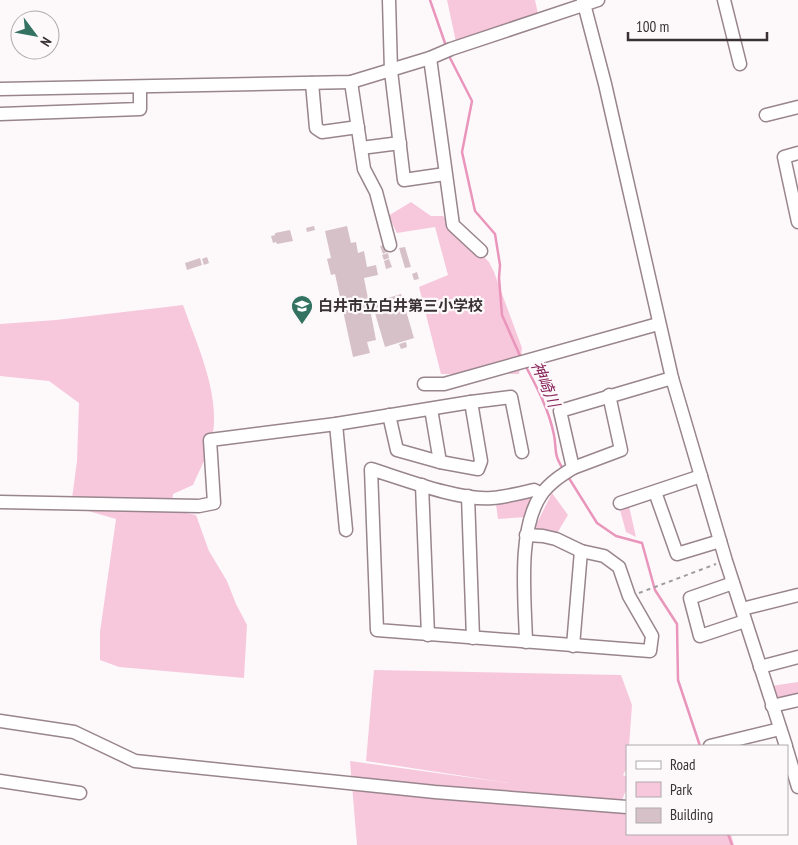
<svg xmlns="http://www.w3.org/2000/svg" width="798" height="845" font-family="'PT Sans Narrow','Noto Sans JP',sans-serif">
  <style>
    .green { fill: #f7c8dc }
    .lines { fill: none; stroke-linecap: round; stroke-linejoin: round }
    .stream { stroke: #ea95bb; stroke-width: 2.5 }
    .building { fill: #d6c1c9 }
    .minor-casing { stroke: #99858d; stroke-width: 15 }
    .path { stroke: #a19b9d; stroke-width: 2; stroke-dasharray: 4 4; stroke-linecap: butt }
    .minor { stroke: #fff; stroke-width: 12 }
    .labels { text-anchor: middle; stroke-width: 4.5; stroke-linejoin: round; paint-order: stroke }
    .poi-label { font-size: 15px; font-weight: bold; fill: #393134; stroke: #fdf9fb; text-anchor: start }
    .water-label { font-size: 16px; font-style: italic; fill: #87255a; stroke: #fdf9fb }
  </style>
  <rect width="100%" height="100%" fill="#fdf9fb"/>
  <!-- green -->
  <g class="green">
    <path d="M447 0H535L538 14 456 42Z"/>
    <path d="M411 202 431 216H443L489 262 494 272 522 348 519 374H441L419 287 448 275 435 227 397 233 388 216Z"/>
    <path d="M183 305C197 345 223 399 211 442 207 457 199 471 193 485L173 494 171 510 196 515 209 551 227 581 236 604 247 625 244 678 119 667 100 660V632L116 519 71 506 77 461 79 403 49 381 0 376V324L56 320Z"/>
    <path d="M552 493 568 515 556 535 535 532V527Z"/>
    <path d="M529 495 533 496 526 517 498 519 496 504Z"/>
    <path d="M629 506 636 537 626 532 620 510Z"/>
    <path d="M374 670 621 675 632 705 629 746H627V768L623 775 627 777V788L622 800 627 801V834H731L734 845H357L350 761 509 783 366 761Z"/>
    <path d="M798 682V697L775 701 771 686Z"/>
  </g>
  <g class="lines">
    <!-- stream -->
    <g class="stream">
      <path d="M430 0 446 46"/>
      <path d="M448 54 472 101 462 152 475 211 495 234 500 265 499 278 502 315 521 358"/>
      <path d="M525 365C537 387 549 410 554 435 557 451 553 453 563 469"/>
      <path d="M567 475 597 523 616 536 642 543 655 590 677 624 678 680 700 746"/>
      <path d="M728 834 732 845"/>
    </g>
  </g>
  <!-- building -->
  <g class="building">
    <path d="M314 226 315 230 307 232 306 228Z"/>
    <path d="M347 226 351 243 356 242 358 253 364 251 367 267 376 265 378 275 364 278 376 340 367 342 370 353 353 357 335 274 331 275 327 259 331 258 325 231Z"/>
    <path d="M290 230 293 241 277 244 276 242 273 243 271 236 275 235V233Z"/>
    <path d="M385 245 387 252 383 254 380 246Z"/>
    <path d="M405 247 411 267 405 268 399 248Z"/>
    <path d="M388 253 389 258 384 260 382 255Z"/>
    <path d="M207 257 209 263 204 265 202 259Z"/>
    <path d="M200 258 202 265 187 270 185 263Z"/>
    <path d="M389 259 392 267 386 269 384 261Z"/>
    <path d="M417 272 419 279 414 280 412 274Z"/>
    <path d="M401 294 414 338 385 347 372 303Z"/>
    <path d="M406 342 407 347 401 349 399 344Z"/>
  </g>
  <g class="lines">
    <!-- minor casing -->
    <g class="minor-casing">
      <g id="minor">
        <path d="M389 0 391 71 404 180 445 174"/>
        <path d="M583 0 605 84 672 378 726 561 786 746"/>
        <path d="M724 0 740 64"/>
        <path d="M430 58 453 225 481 251"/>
        <path d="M351 82 364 169 376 192 390 245"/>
        <path d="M312 83 316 128 322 132 358 127"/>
        <path d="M0 89 351 82 430 58 451 49 598 0"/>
        <path d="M0 114 140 109V87"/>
        <path d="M766 115 798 107"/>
        <path d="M361 148 400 143"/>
        <path d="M798 153 784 157 798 222"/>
        <path d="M424 384H444L658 324"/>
        <path d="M431 409 440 462"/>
        <path d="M389 415 397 450 440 462 478 469 481 461 471 402"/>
        <path d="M336 424 346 530"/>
        <path d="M573 468 621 450 609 395"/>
        <path d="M422 485 428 635"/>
        <path d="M655 492 677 554 720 541"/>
        <path d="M468 496 473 638"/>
        <path d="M0 502 199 506 214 503 210 440 336 424 471 402 511 397 522 452"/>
        <path d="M620 503 701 476"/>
        <path d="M526 535 543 536 556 539 581 551 604 556 619 567 629 596 652 636 650 651 377 630 371 469C403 479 460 501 492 498 506 497 521 493 534 490L541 494"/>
        <path d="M733 583 690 598 700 636 745 621"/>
        <path d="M742 609 798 595"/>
        <path d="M526 642C525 600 517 530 541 495 549 483 562 475 573 468L560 411 672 378"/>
        <path d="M573 646 581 551"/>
        <path d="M760 667 798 657"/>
        <path d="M772 706 798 700"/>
        <path d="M0 721 74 732 135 761 435 792 627 807"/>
        <path d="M710 746 780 729"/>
        <path d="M787 750 798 787"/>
        <path d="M0 781 80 793"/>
      </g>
    </g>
    <!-- path -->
    <path class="path" d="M639 593 716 564"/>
    <!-- minor -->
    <use href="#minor" class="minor"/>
  </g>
  <!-- icons -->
  <defs>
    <g id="school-pin" transform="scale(1.125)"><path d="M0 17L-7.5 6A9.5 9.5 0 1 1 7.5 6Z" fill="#337260" stroke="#fdf9fb"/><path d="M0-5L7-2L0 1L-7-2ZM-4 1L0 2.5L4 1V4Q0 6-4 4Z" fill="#fff"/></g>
  </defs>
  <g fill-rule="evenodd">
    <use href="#school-pin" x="302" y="306"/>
  </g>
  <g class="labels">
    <!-- poi labels -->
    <g class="poi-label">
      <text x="318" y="311">白井市立白井第三小学校</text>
    </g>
    <!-- water labels -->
    <g class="water-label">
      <text transform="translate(546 384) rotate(67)" y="6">神崎川</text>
    </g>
  </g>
  <!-- legend -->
  <rect x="626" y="745" width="162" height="90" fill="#fdf9fb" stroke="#afa9ab"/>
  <rect x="636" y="761" width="25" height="8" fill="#ffffff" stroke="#afa9ab"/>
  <text x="670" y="770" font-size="15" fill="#393134">Road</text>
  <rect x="636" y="782" width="25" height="15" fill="#f7c8dc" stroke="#afa9ab"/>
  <text x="670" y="795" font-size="15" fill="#393134">Park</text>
  <rect x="636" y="808" width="25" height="15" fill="#d6c1c9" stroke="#afa9ab"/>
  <text x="670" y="820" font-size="15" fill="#393134">Building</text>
  <!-- north arrow -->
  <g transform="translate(35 35) rotate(122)"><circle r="24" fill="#fdf9fb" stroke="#afa9ab"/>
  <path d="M0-4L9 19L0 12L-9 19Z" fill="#337260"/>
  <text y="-8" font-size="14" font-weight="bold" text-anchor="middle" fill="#393134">N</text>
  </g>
  <!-- scale -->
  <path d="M628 32v8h139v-8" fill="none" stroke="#393134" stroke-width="2.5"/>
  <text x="636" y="32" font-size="15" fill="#393134" stroke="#fdf9fb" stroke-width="4" paint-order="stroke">100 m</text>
</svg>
